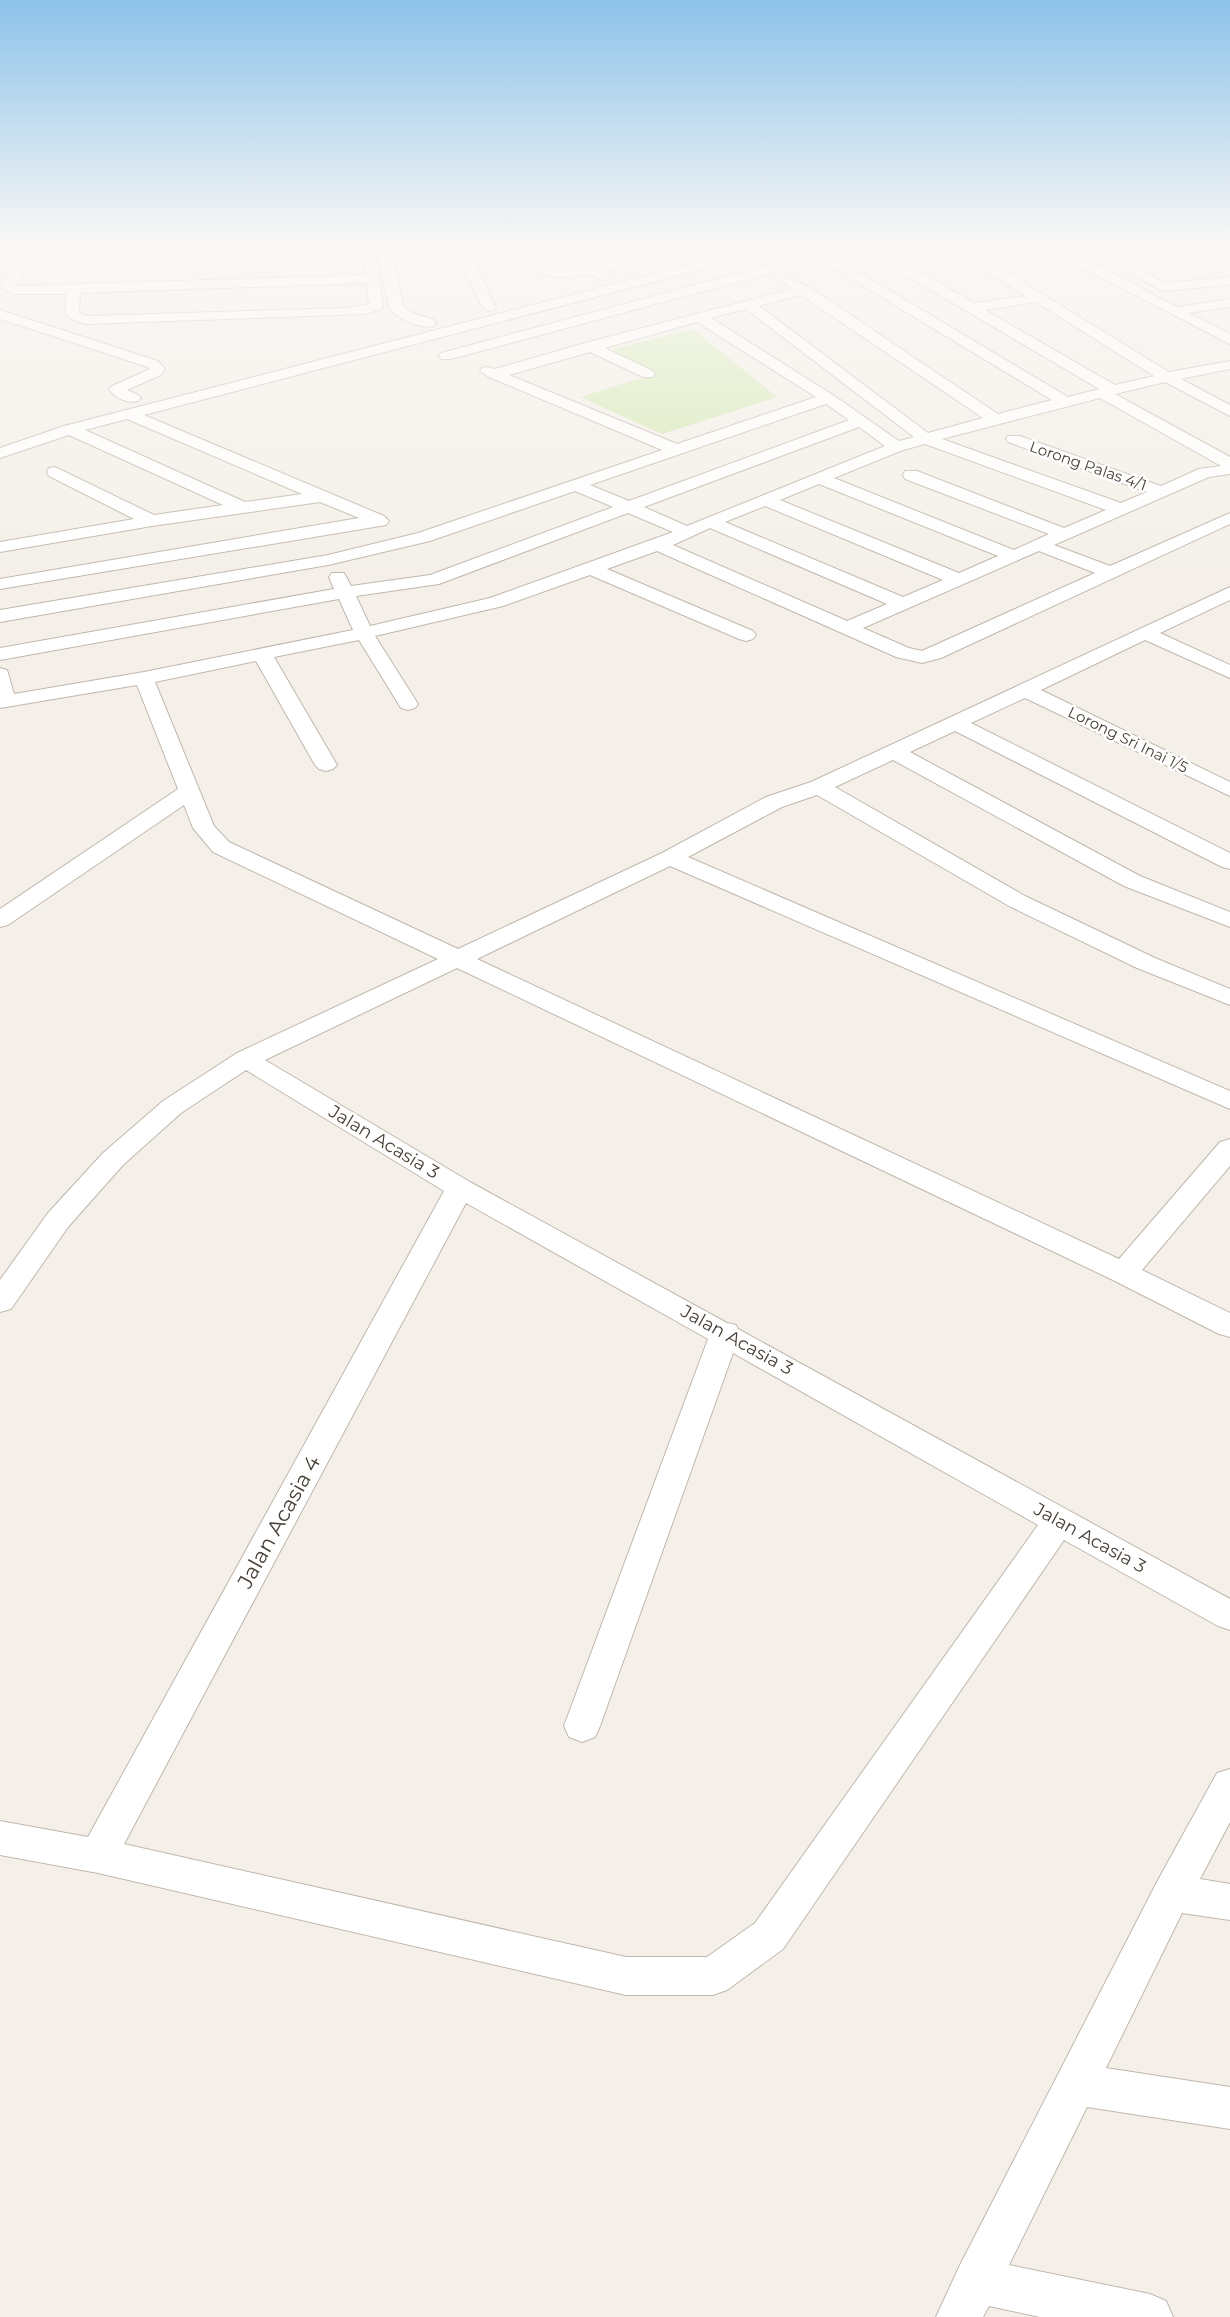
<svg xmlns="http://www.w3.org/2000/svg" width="1230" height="2317" font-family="Montserrat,sans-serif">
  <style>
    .green { fill: #d4e8b2 }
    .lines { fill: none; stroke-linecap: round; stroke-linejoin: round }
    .minor-casing { stroke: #c0b7ab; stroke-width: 2 }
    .minor { fill: #fff; fill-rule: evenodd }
    .labels { text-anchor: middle; stroke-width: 5; stroke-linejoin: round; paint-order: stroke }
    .far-street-label { font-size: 15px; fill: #484037; stroke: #fff }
    .street-label { font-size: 18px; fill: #484037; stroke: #fff }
    .near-street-label { font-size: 21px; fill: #484037; stroke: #fff }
  </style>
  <rect width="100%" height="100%" fill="#f4f0e9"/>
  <!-- green -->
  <path class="green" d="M693 329 777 397 662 434 580 397 654 374 612 349Z"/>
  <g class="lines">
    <!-- minor casing -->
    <g class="minor-casing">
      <g id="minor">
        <path d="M356 246 374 249 375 252 383 306 381 309 366 314 87 324C63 318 65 317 66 294H12L0 287 16 263 27 259ZM353 253 363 255 365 275 15 286 26 269 30 267ZM366 283 369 304 347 308 88 316 79 313 80 293Z"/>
        <path d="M454 246H466L496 307 494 310 489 311 482 307Z"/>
        <path d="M528 246H540L547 265 556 269 586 267 578 246H590L598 265 676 246H695L694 249 605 272 611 277 604 281 591 275 556 277 539 273 532 262Z"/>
        <path d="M761 246H780L779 249 144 415 384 516 389 521 386 525 0 589V579L359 518 320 502 152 526 0 552V542L134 519 49 476 47 472 49 468 55 467 154 515 223 505 69 435 0 458V448L64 426ZM127 419 302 494 245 502 85 430Z"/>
        <path d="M801 246H815L1068 397 1099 389 870 254 869 251 870 248 875 247 884 251 919 246H952L967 248 1169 372 1230 361V369L1181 379 1230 405V416L1165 382 1115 394 1230 457V474L1209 477 1054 545 1110 566 1230 513V524L941 658 922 663 896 657 657 551 607 569 753 631 756 635 753 639 746 641 739 639 590 575 503 606 375 636 418 704 415 708 408 710 401 708 359 640 274 657 337 765 333 769 326 771 319 769 315 765 256 661 155 682 214 826 229 842 458 949 662 853 766 797 811 782 1230 587V600L1160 633 1230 665V678L1145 640 1041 690 1230 782V796L1025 698 971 723 1230 853V869L1222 867 955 731 910 752 1140 876 1230 912V927L1124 886 893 760 835 787 1025 896 1155 958 1230 989V1005L1137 968 1009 906 817 795 782 807 688 857 1230 1091V1109L670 866 477 959 1119 1259 1220 1142 1230 1139V1166L1142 1270 1230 1313V1337L1219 1334 1113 1280 457 968 265 1060 470 1182 727 1323 736 1325 738 1329 1230 1599V1630L1218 1626 1064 1540 783 1949 727 1990 713 1995H626L98 1873 0 1855V1821L88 1837 444 1191 246 1070 181 1113 123 1165 68 1227 11 1309 0 1312V1280L48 1213 103 1153 163 1101 237 1053 438 959 213 852 193 828 184 805 8 925 0 927V909L178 789 137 685 0 708V668L7 670 14 694 144 672 353 630 339 599 0 660V648L334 589 329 577 332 573H344L351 586 430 575 613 507 575 491 430 541 328 565 0 622V610L328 555 418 533 662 450 489 377 480 371 482 368 487 367 495 369 585 343 792 289 782 281 789 277 809 287 998 414 1052 400 802 249ZM936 251 958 254 1025 296 974 303 895 257ZM801 295 983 418 928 433 759 306ZM1036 302 1154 376 1115 385 985 310ZM746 309 914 437 899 441 833 395 711 318ZM697 322 816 397 677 444 509 375 590 352 643 377H653L655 374 653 371 605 348ZM1100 398 1221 466 1199 469 1161 486 1020 436H1008L1006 439 1008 442 1147 492 1121 503 942 439ZM826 404 849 420 629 501 590 485ZM859 427 885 446 687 526 644 507ZM925 444 1106 510 1064 528 917 471H905L903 475 905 479 1049 534 1014 550 834 478 903 450ZM819 484 998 556 959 573 780 500ZM765 506 943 580 903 597 725 522ZM628 513 673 532 490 598 370 626 356 596 439 584ZM710 528 887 604 847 621 673 545ZM1039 551 1095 573 922 651 909 648 863 628ZM466 1203 708 1339 564 1726 569 1737 582 1742 595 1737 600 1726 733 1353 1038 1525 755 1923 707 1957H626L124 1844Z"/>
        <path d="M1045 246H1060L1177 307 1230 299V307L1189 313 1230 334V344L1046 249Z"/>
        <path d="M385 250 392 254 403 306 413 313 434 320 436 323 434 326C421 329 397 319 389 308L378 254Z"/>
        <path d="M1230 251V259L1122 267 1115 263 1122 259Z"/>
        <path d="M770 265 777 269 775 272 451 359H441L439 356 441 353Z"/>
        <path d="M1136 267 1165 283 1230 277V285L1163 291 1131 274 1129 271Z"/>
        <path d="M0 310 158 361 165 369 161 375 127 390 138 395 141 398 138 401C128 404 115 398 109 389L112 386 150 369 148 367 0 319Z"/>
        <path d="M1230 1769V1822L1200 1879 1230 1884V1920L1182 1913 1106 2068 1230 2087V2129L1087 2107 1009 2265 1150 2294 1166 2301 1173 2317H1040L989 2306 983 2317H936L960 2265 1158 1880 1217 1773Z"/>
      </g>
    </g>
    <!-- minor -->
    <use href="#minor" class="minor"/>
  </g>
  <!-- sky -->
  <linearGradient id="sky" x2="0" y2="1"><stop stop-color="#8dc2eb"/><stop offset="0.43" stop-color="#faf8f5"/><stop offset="1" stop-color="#faf8f5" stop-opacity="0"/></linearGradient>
  <rect width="1230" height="570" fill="url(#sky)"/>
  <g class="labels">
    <!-- far-street labels -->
    <g class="far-street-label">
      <text transform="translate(1088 466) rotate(19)" y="5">Lorong Palas 4/1</text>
      <text transform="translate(1128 740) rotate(26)" y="5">Lorong Sri Inai 1/5</text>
    </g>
    <!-- street labels -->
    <g class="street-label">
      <text transform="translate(384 1142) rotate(31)" y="6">Jalan Acasia 3</text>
      <text transform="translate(737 1340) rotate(29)" y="6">Jalan Acasia 3</text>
      <text transform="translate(1090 1538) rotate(29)" y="6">Jalan Acasia 3</text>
    </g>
    <!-- near-street labels -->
    <g class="near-street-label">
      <text transform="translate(279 1522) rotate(-61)" y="7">Jalan Acasia 4</text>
    </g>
  </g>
</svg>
